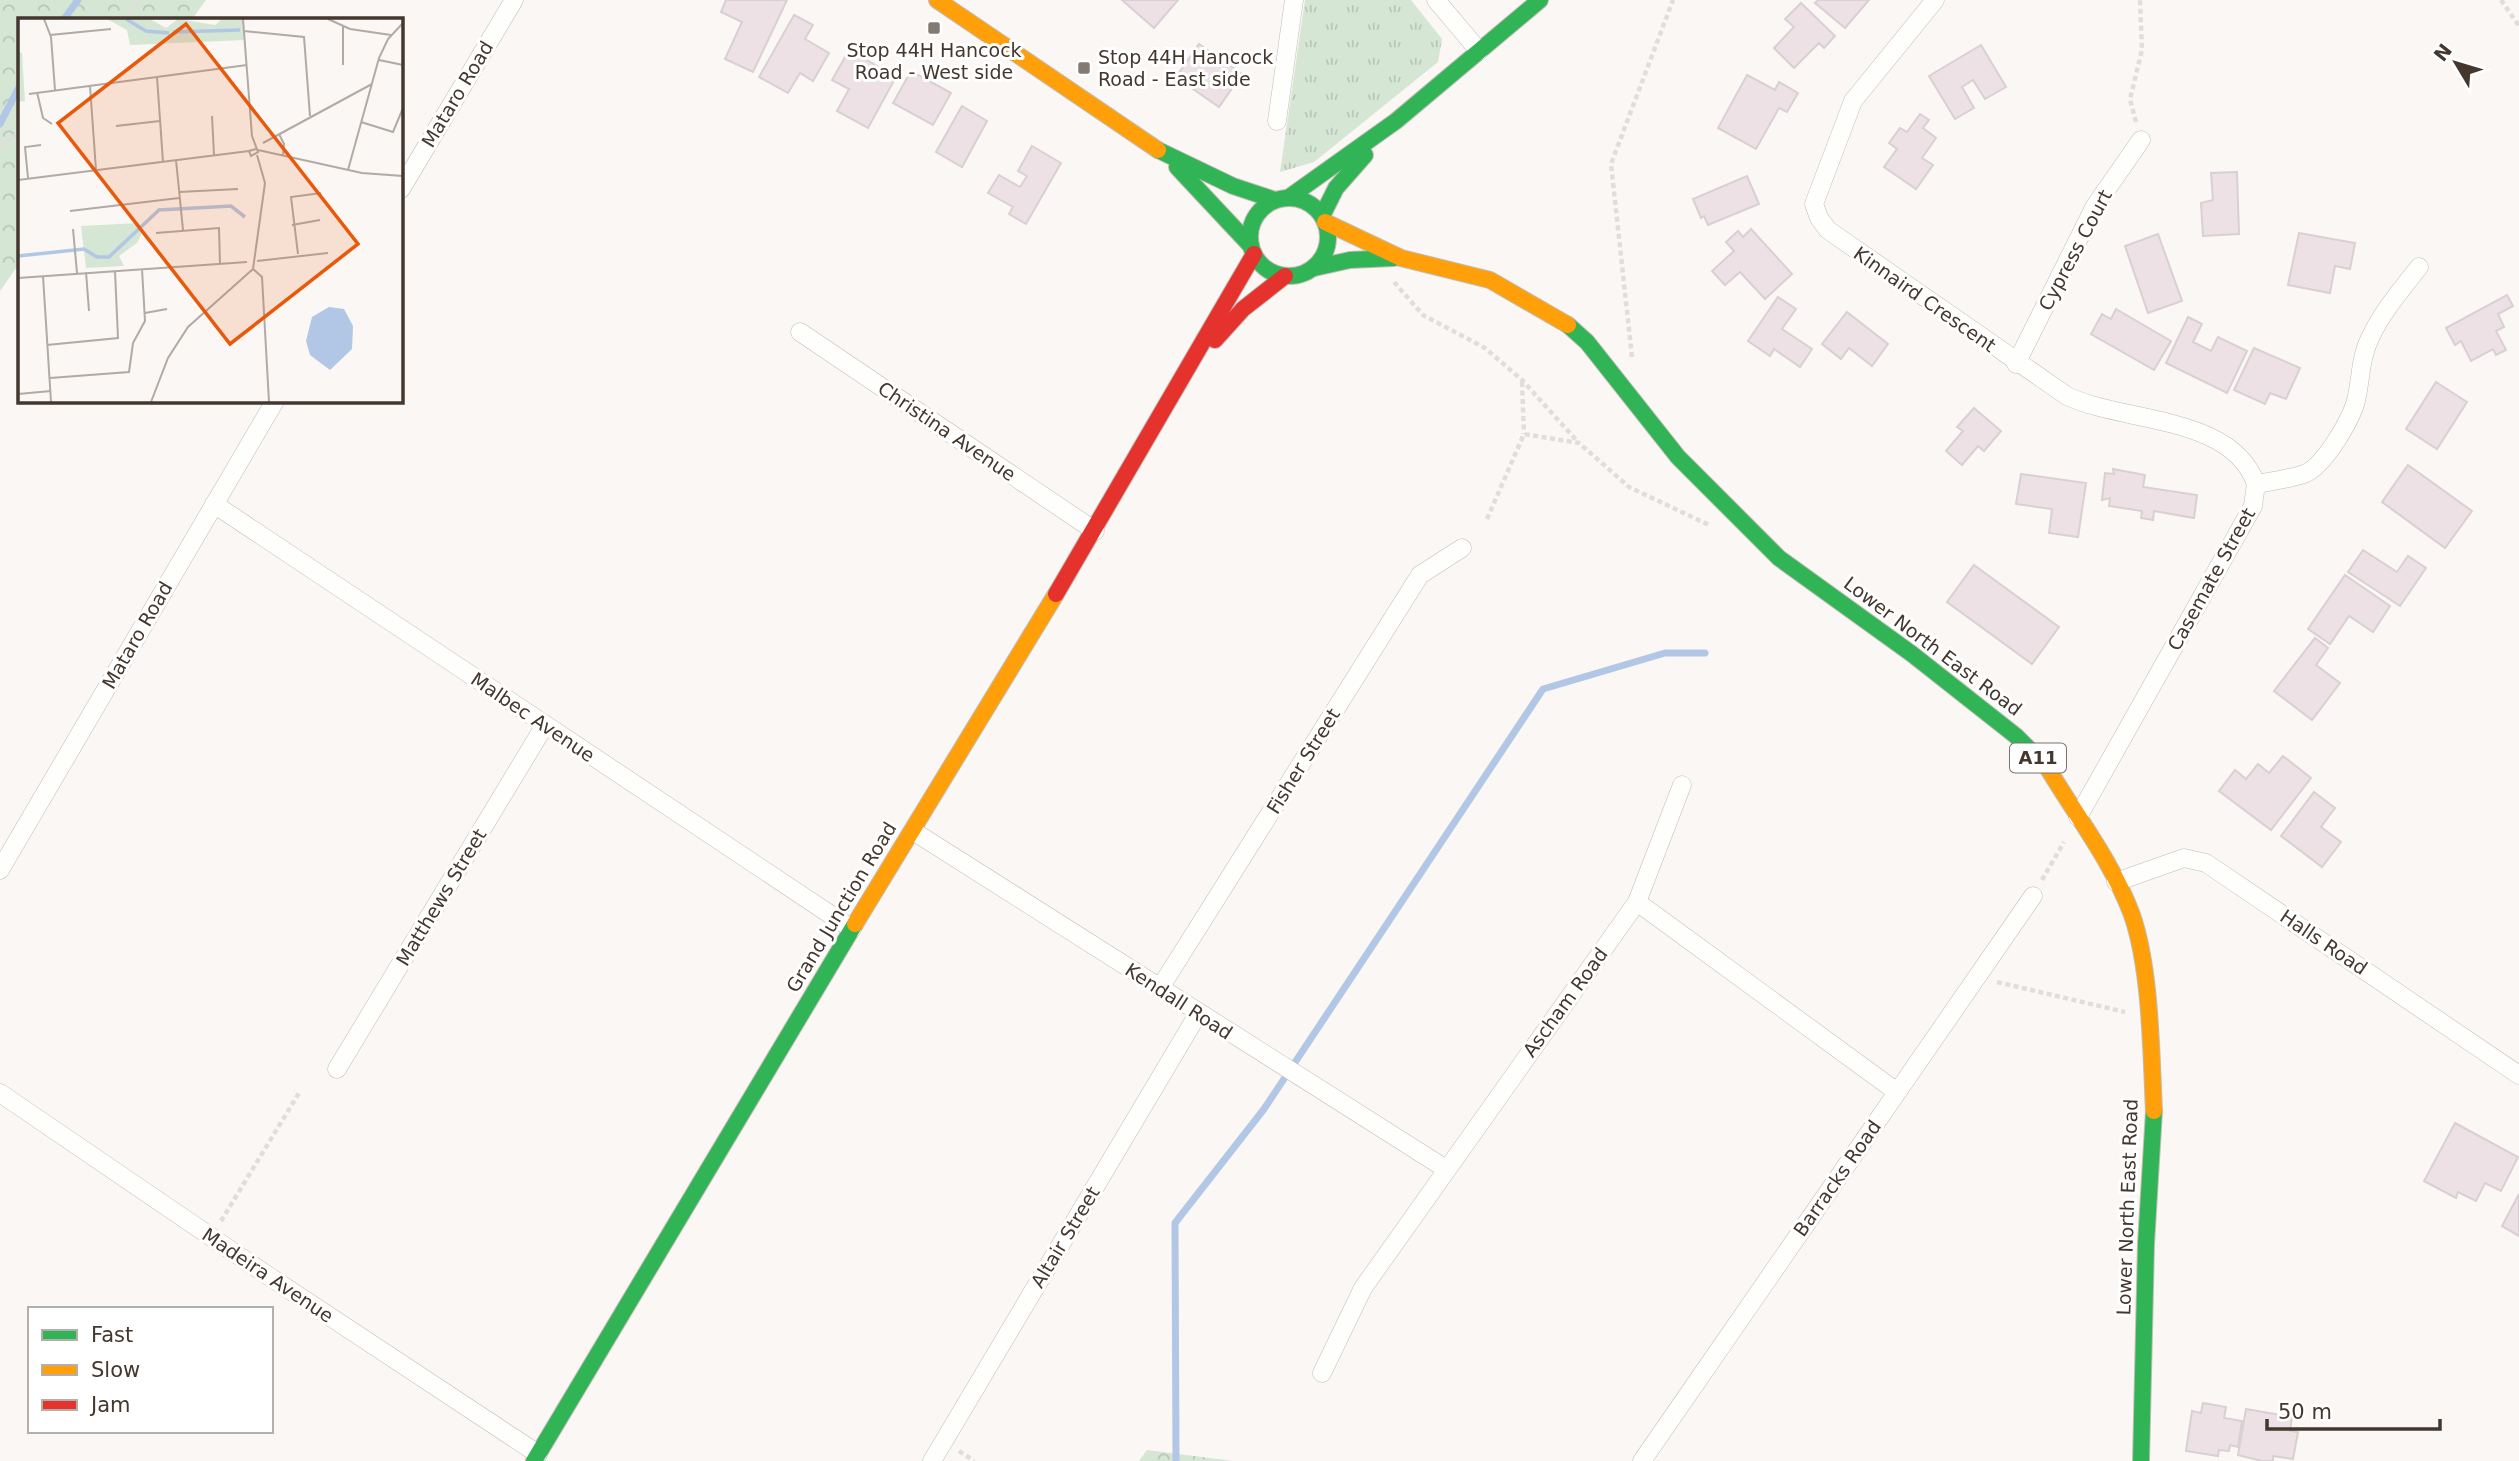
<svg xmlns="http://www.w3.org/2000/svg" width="2519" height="1461" font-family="'DejaVu Sans',sans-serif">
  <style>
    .grass { fill: url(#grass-tufts) }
    .park { fill: url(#park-crowns) }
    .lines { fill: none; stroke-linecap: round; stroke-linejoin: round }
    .stream { stroke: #b1c7e5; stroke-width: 7 }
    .building { fill: #eee1e5; stroke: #d8d0d2; stroke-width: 2 }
    .street-casing { stroke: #c2bcb6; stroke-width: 19 }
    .fast-casing { stroke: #c2bcb6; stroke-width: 18 }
    .slow-casing { stroke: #c2bcb6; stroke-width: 18 }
    .jam-casing { stroke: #c2bcb6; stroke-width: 18 }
    .path { stroke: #e0dedd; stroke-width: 4.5; stroke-dasharray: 5 3.5; stroke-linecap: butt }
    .street { stroke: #fefefd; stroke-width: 18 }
    .fast { stroke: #30b455; stroke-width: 16 }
    .slow { stroke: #ff9f0a; stroke-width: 16 }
    .jam { stroke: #e5322d; stroke-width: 16 }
    .poi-dot { fill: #837a73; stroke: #fff; stroke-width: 2.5 }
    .labels { text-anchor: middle; stroke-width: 6; stroke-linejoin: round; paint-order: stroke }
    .shield { fill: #fff; stroke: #7b736d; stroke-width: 2 }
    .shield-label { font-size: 18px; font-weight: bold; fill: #43372e }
    .poi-label { font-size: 19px; fill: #43372e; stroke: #fff }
    .street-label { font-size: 19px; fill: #43372e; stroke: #fff }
    .inset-river { fill: none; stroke: #b1c7e5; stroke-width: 3.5 }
    .inset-road { fill: none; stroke: #b1aaa5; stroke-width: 2 }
    .view { fill: #e8590c; fill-opacity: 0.15; stroke: #e8590c; stroke-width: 3.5 }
    .inset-edge { fill: none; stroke: #43372e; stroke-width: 3.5 }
  </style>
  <defs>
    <pattern id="grass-tufts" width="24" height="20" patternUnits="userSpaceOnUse" patternTransform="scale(1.75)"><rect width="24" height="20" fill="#d6e6d5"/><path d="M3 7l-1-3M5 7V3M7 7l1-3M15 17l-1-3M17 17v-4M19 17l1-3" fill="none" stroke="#b9c6b7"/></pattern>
    <pattern id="park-crowns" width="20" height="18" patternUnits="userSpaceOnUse" patternTransform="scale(1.75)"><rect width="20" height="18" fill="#d6e6d5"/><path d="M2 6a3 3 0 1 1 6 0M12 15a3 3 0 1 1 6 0" fill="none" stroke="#b9c6b7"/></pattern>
  </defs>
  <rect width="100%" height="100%" fill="#faf7f4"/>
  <!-- grass -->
  <path class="grass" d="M1305 0H1411L1442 39 1438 62 1314 162 1280 172Z"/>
  <!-- park -->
  <g class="park">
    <path d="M0 0H206L192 19H19V264L0 291Z"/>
    <path d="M1147 1450 1233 1461H1139Z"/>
  </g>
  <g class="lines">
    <!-- stream -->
    <g class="stream">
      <path d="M64 19 78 0"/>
      <path d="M0 124 19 87"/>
      <path d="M1176 1461 1175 1223 1264 1109 1543 689 1665 653H1705"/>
    </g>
  </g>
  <!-- building -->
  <g class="building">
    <path d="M726 0H787L753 72 725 59 742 22 721 12Z"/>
    <path d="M1122 0H1178L1154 28Z"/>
    <path d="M1818 0H1869L1845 28 1815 3Z"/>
    <path d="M1801 3 1835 36 1824 48 1819 43 1794 68 1774 48 1794 27 1785 19Z"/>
    <path d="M794 15 813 25 805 39 829 53 813 81 800 73 788 93 759 77Z"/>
    <path d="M1199 44 1242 74 1219 107 1176 77Z"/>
    <path d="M1981 45 2006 87 1985 99 1973 80 1962 87 1974 108 1955 119 1929 76Z"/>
    <path d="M849 50 896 77 868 128 837 111 849 89 832 80Z"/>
    <path d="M911 71 951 93 933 125 893 103Z"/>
    <path d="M1747 75 1775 90 1779 82 1798 93 1787 112 1779 108 1756 149 1718 128Z"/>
    <path d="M962 106 987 121 962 167 936 152Z"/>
    <path d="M1920 114 1929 120 1923 128 1936 138 1922 158 1933 165 1916 189 1884 167 1897 149 1889 143 1900 128 1907 132Z"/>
    <path d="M1032 146 1061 163 1026 224 1009 214 1013 207 988 193 999 175 1020 187 1027 176 1018 171Z"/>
    <path d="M2237 172 2239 234 2203 236 2201 203 2213 200 2211 173Z"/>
    <path d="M1747 176 1759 204 1708 225 1704 216 1701 218 1693 199Z"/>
    <path d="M1751 229 1792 274 1765 299 1740 272 1725 285 1712 271 1734 251 1726 242 1738 231 1743 237Z"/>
    <path d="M2299 233 2355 243 2350 269 2335 266 2330 293 2288 285Z"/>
    <path d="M2158 234 2182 301 2148 313 2125 246Z"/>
    <path d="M2507 295 2513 306 2498 314 2504 327 2496 331 2506 350 2496 355 2493 349 2471 361 2461 341 2455 345 2446 328Z"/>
    <path d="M1778 297 1796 309 1782 329 1812 349 1800 367 1774 349 1770 356 1748 341Z"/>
    <path d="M2116 309 2171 341 2154 370 2091 334 2102 314 2111 319Z"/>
    <path d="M1847 312 1888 344 1872 366 1849 348 1841 359 1822 344Z"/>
    <path d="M2188 317 2202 324 2193 342 2211 351 2218 337 2247 351 2227 393 2166 363Z"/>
    <path d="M2254 348 2300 368 2286 399 2270 393 2265 404 2234 390Z"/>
    <path d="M2436 382 2467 402 2437 449 2406 429Z"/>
    <path d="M1974 408 2001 431 1984 451 1978 446 1962 465 1946 451 1963 431 1957 427Z"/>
    <path d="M2408 465 2472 511 2445 548 2382 502Z"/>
    <path d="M2113 469 2145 475 2143 487 2197 495 2194 518 2154 511 2153 520 2141 518 2142 511 2109 506 2110 498 2102 500 2105 473 2114 474Z"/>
    <path d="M2021 474 2086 483 2078 537 2049 533 2052 509 2016 504Z"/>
    <path d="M2363 550 2397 572 2408 556 2426 568 2400 606 2348 572Z"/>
    <path d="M1974 565 2059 627 2032 664 1947 602Z"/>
    <path d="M2345 575 2390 606 2373 632 2349 616 2330 644 2308 629Z"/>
    <path d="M2315 638 2328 648 2316 665 2340 683 2312 720 2274 691Z"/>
    <path d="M2283 756 2311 778 2271 830 2219 791 2235 770 2246 779 2258 764 2269 773Z"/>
    <path d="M2314 792 2335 808 2321 827 2341 842 2322 867 2281 836Z"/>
    <path d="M2455 1123 2518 1157 2501 1191 2485 1183 2476 1201 2458 1192 2456 1198 2424 1181Z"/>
    <path d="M2519 1194V1236L2502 1226Z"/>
    <path d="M2203 1403 2226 1407 2224 1418 2242 1421 2238 1447 2230 1445 2229 1451 2219 1450 2218 1456 2186 1451 2192 1411 2201 1413Z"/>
    <path d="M2246 1409 2292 1417 2290 1431 2298 1432 2293 1459 2273 1456V1461H2262L2238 1455Z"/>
  </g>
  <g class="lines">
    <!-- street casing -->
    <g class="street-casing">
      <g id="street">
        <path d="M1436 0 1479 51"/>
        <path d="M1935 0 1853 101 1814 204 1819 218 1828 230 2067 396C2124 423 2232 415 2256 484"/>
        <path d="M1277 121 1294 0"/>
        <path d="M401 189 514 0"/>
        <path d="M800 332 1095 531"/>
        <path d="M2016 364 2095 206 2141 140"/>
        <path d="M214 504 852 929"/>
        <path d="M2078 817 2253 506 2256 484C2272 481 2289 479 2304 474 2324 467 2354 416 2357 396 2361 376 2361 356 2370 338 2382 312 2401 290 2419 267"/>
        <path d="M913 831 1446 1169"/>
        <path d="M0 870 275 401"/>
        <path d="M2116 882 2184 858 2206 863 2519 1075"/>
        <path d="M1637 902 1682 785"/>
        <path d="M1160 988 1420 575 1462 548"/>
        <path d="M337 1069 545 725"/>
        <path d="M0 1093 270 1277 538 1454"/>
        <path d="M1322 1373 1363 1288 1637 902 1897 1092"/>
        <path d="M932 1461 1198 1014"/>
        <path d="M1642 1461 2033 896"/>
      </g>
    </g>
    <!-- fast casing -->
    <g class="fast-casing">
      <g id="fast">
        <path d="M1158 150 1233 186 1275 200"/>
        <path d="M1177 167 1251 246"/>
        <circle cx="1289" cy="237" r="39"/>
        <path d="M1288 198 1396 121 1540 0"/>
        <path d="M1322 216 1336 188 1365 155"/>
        <path d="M1314 268 1350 260 1394 258"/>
        <path d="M1568 325 1587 342 1678 457 1779 558 1912 654 2016 736 2038 758"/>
        <path d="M534 1461 855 924"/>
        <path d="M2141 1461 2146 1244 2154 1111"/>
      </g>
    </g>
    <!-- slow casing -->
    <g class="slow-casing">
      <g id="slow">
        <path d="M937 0 1158 150"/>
        <path d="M1325 222 1401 258 1490 280 1568 325"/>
        <path d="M2038 758 2047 767C2075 814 2113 863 2132 915 2151 970 2151 1052 2154 1111"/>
        <path d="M855 924 1056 594"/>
      </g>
    </g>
    <!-- jam casing -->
    <g class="jam-casing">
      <g id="jam">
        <path d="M1215 340 1243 309 1285 276"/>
        <path d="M1056 594 1254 254"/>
      </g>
    </g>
    <!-- path -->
    <g class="path">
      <path d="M2501 0 2519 26"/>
      <path d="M123 19 140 0"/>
      <path d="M2136 122 2130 99 2142 50 2140 0"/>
      <path d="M0 146 19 133"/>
      <path d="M1394 282 1423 315 1485 348 1522 380 1578 442"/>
      <path d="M1632 357 1611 164 1673 0"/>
      <path d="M1522 382 1524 434"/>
      <path d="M1487 519 1524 434 1579 443 1629 487 1709 525"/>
      <path d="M2042 880 2064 842"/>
      <path d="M1997 982 2125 1012"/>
      <path d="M221 1221 299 1093"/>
      <path d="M959 1451 974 1461"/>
    </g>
    <!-- street -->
    <use href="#street" class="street"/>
    <!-- fast -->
    <use href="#fast" class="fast"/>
    <!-- slow -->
    <use href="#slow" class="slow"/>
    <!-- jam -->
    <use href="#jam" class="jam"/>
  </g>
  <!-- markers -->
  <g class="poi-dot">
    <rect x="927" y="21" width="14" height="14" rx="3.5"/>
    <rect x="1077" y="61" width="14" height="14" rx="3.5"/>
  </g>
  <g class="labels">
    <!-- shield labels -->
    <rect class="shield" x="2010" y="743.5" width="56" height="29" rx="5"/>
    <g class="shield-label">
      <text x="2038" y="764">A11</text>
    </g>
    <!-- poi labels -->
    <g class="poi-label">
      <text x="934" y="57">Stop 44H Hancock<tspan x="934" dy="22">Road - West side</tspan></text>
      <text x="1098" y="64" text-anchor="start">Stop 44H Hancock<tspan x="1098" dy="22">Road - East side</tspan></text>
    </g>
    <!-- street labels -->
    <g class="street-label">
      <text transform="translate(457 94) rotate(-59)" y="7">Mataro Road</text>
      <text transform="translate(2075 250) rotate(-62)" y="7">Cypress Court</text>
      <text transform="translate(1925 299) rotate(35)" y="7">Kinnaird Crescent</text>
      <text transform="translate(947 431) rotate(34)" y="7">Christina Avenue</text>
      <text transform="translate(2211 579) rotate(-61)" y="7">Casemate Street</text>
      <text transform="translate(137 635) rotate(-60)" y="7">Mataro Road</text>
      <text transform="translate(1933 646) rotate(37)" y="7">Lower North East Road</text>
      <text transform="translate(533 717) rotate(34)" y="7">Malbec Avenue</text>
      <text transform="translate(1303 761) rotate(-58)" y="7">Fisher Street</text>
      <text transform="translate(441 897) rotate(-59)" y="7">Matthews Street</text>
      <text transform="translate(841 907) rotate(-59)" y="7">Grand Junction Road</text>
      <text transform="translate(2324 942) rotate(34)" y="7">Halls Road</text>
      <text transform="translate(1179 1001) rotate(33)" y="7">Kendall Road</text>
      <text transform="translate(1565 1002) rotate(-54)" y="7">Ascham Road</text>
      <text transform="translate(1837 1178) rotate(-55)" y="7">Barracks Road</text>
      <text transform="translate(2127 1207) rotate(-88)" y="7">Lower North East Road</text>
      <text transform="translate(1065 1237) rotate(-59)" y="7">Altair Street</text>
      <text transform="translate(268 1275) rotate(34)" y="7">Madeira Avenue</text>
    </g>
  </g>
  <!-- overview -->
  <g transform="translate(18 18)">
    <rect width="385" height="385" fill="#faf7f4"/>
    <path d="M89 1H132L148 10 160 1 197 7 204 1H225L227 22 112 27 109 12ZM0 34 4 35 7 83 0 84ZM120 205 125 213 119 225 101 238 106 248 68 250 63 208Z" fill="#d6e6d5"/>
    <path d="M311 289 326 291 335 308 334 331 312 352 292 337 288 323 294 299Z" fill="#b1c7e5"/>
    <path class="inset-river" d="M108 1 128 13 151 15M155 14 222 12M0 238 66 231 79 239H91L141 192 213 188 227 199"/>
    <path class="inset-road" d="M26 1 33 19 37 72M225 1 234 118 240 134 233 138 231 133 238 131M310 1 332 11 373 17M226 13 286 19 292 98M32 17 93 11M361 42 385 47M325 47V8M139 59 145 144M72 68 78 152M19 74 25 100 34 106M11 76 229 47M194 98 196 137M343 104 375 114 385 90M98 108 142 103M261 116 266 126 265 138M245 125 354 66M240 132 344 155 385 158M158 142 165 212M330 152 361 40 370 21 385 5M10 160 7 129 23 127M0 162 231 133M161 174 220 171M52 193 161 180M274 207 302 202M55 211 59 255M138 215 201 210 202 246M280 236 273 179 303 175M239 243 310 235M235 251 244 259 251 384M68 254 71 293M25 258 33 384M0 260 229 244M127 295 149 291M29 327 100 320 97 253M32 360 111 354 115 325 127 303 124 251M0 376 33 373M133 384 150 340 170 309 235 251 247 165 239 137"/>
    <path class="view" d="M168 6 340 226 212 326 40 105Z"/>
    <rect width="385" height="385" class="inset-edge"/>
  </g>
  <!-- legend -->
  <rect x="28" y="1307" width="245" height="126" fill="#ffffff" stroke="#b4afab" stroke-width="2"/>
  <rect x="42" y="1330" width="35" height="10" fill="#30b455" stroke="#b4afab" stroke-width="2"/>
  <text x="91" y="1342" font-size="21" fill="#43372e">Fast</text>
  <rect x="42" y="1365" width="35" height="10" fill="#ff9f0a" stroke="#b4afab" stroke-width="2"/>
  <text x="91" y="1377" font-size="21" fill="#43372e">Slow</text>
  <rect x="42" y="1400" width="35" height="10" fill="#e5322d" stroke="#b4afab" stroke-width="2"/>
  <text x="91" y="1412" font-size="21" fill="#43372e">Jam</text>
  <!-- north arrow -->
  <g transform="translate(2456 63) rotate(308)" stroke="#ffffff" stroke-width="5" paint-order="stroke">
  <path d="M0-5L12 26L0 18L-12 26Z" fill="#43372e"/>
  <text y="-10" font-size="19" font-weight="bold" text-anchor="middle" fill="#43372e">N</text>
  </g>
  <!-- scale -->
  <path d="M2267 1419v10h173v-10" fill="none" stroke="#43372e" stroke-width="3.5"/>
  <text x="2278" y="1419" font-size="21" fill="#43372e" stroke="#ffffff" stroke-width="5" paint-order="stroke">50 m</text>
</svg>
